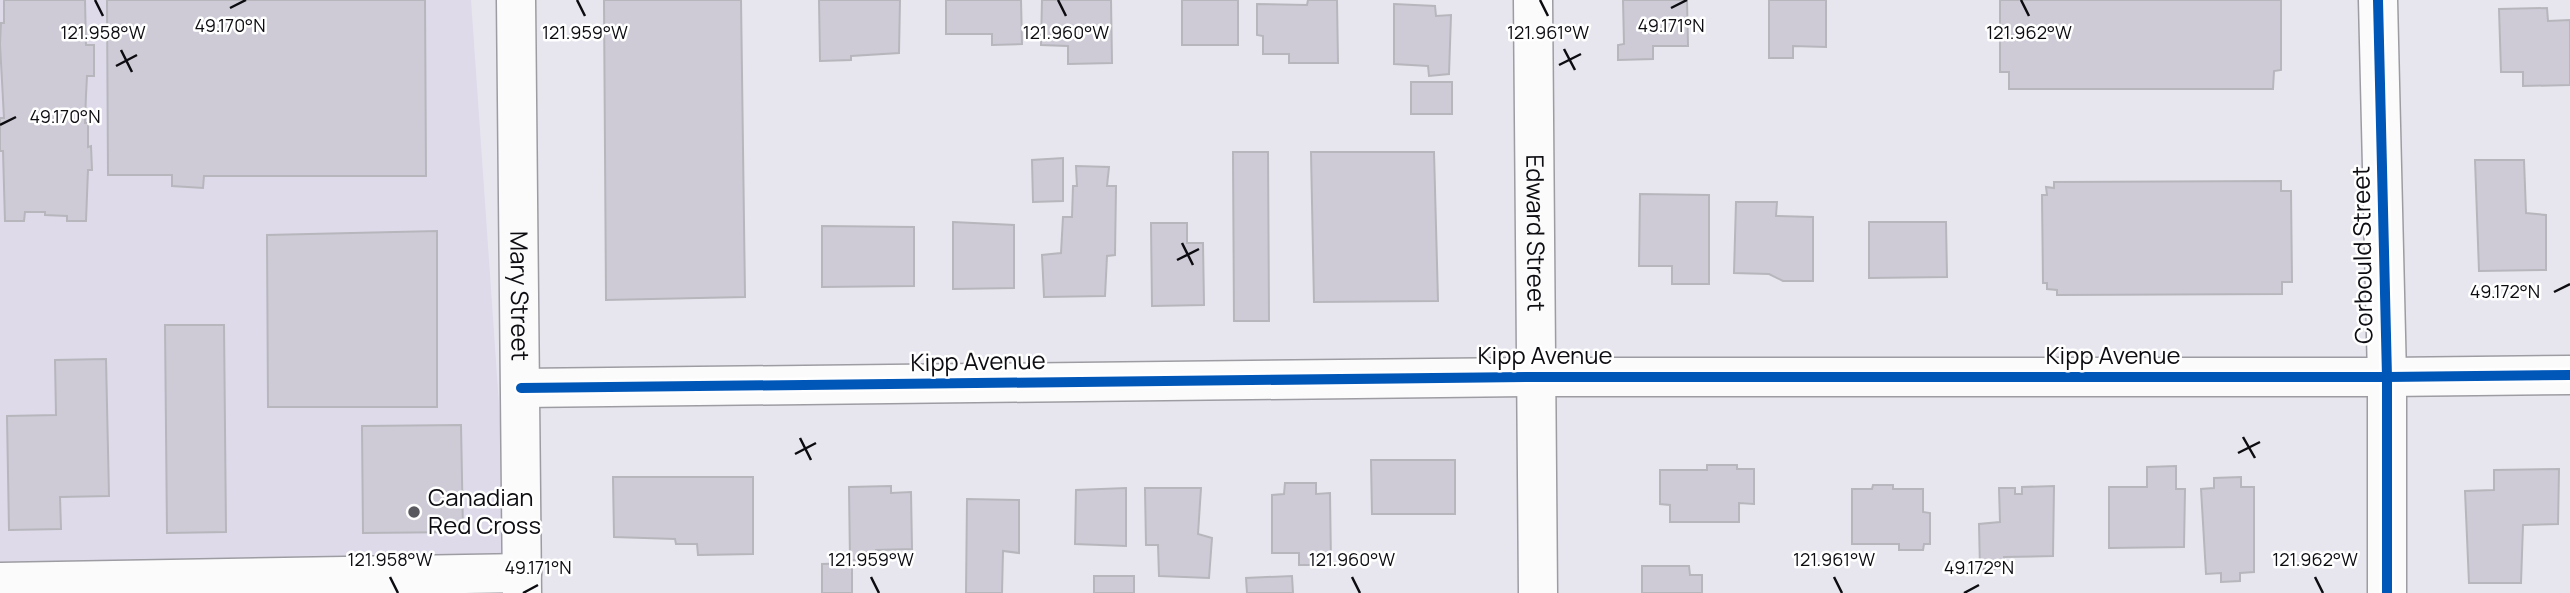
<svg xmlns="http://www.w3.org/2000/svg" width="2570" height="593" font-family="Manrope,sans-serif">
  <style>
    .built { fill: #dedaea }
    .building { fill: #cecbd7; stroke: #b7b6bc; stroke-width: 2 }
    .lines { fill: none; stroke-linecap: round; stroke-linejoin: round }
    .street-casing { stroke: #9d9ca2; stroke-width: 41 }
    .street { stroke: #fbfbfc; stroke-width: 38 }
    .cycleway-casing { stroke: #fff; stroke-width: 15 }
    .cycleway { stroke: #0057b8; stroke-width: 10 }
    .ticks { fill: none; stroke: #0d0c11; stroke-width: 2.5 }
    .poi-dot { fill: #59585e; stroke: #fff; stroke-width: 2.5 }
    .labels { text-anchor: middle; stroke-width: 5; stroke-linejoin: round; paint-order: stroke }
    .street-label { font-size: 24px; fill: #0d0c11; stroke: #fff }
    .poi-label { font-size: 24px; fill: #0d0c11; stroke: #fff; text-anchor: start }
    .ticks-label { font-size: 18px; text-anchor: middle; fill: #0d0c11; stroke: #fff; stroke-width: 5; stroke-linejoin: round; paint-order: stroke }
  </style>
  <rect width="100%" height="100%" fill="#e7e6ee"/>
  <!-- built -->
  <path class="built" d="M0 0H471L512 593H0Z"/>
  <!-- building -->
  <g class="building">
    <path d="M4 0H85L86 45H94V76H87L86 95 85 123H88V147L91 146 92 170H88L86 221H67V216L45 215V212H25L24 221H5L3 151H0V118H4L0 44 1 23H4Z"/>
    <path d="M107 0H425L426 176H204L203 188 172 186V175H108Z"/>
    <path d="M604 0H741L745 297 606 300Z"/>
    <path d="M819 0H900L899 53 851 56V60L820 61Z"/>
    <path d="M946 0H1021L1022 44 992 45V34H946Z"/>
    <path d="M1042 0H1111L1112 63 1068 64V46L1041 45Z"/>
    <rect x="1182" y="0" width="56" height="45"/>
    <path d="M1308 0H1337L1338 63H1289V54H1263V36L1257 35V4L1307 5Z"/>
    <path d="M1623 0H1687L1688 46H1653V59L1618 60V45L1624 44Z"/>
    <path d="M1769 0H1826V47L1793 46V58H1769Z"/>
    <path d="M2000 0H2281V70L2274 71 2273 89H2009V72H2000Z"/>
    <path d="M1394 4 1435 6 1436 16 1451 15 1449 74 1429 76 1428 66 1394 64Z"/>
    <path d="M2547 8 2548 21 2570 20V85L2523 86V72H2501L2499 9Z"/>
    <rect x="1411" y="82" width="41" height="32"/>
    <path d="M1233 152H1268L1269 321H1234Z"/>
    <path d="M1311 152H1434L1438 301 1314 302Z"/>
    <path d="M1063 158V201L1033 202 1032 160Z"/>
    <path d="M2475 160H2524L2526 213 2546 215V270L2479 271Z"/>
    <path d="M1076 166 1109 167 1107 186H1116L1115 255 1107 256 1105 296 1044 297 1042 255 1061 253 1063 217H1072L1073 186H1077Z"/>
    <path d="M2281 181V191H2291L2292 282H2282V294L2057 295V290L2047 289V283H2043L2042 195H2047L2046 187 2054 188V182Z"/>
    <path d="M1640 194 1709 195V284H1672V266H1639Z"/>
    <path d="M1736 202H1777L1776 216 1813 217V281H1783L1769 274 1734 273Z"/>
    <path d="M953 222 1014 225V288L953 289Z"/>
    <path d="M1869 222H1946L1947 277 1869 278Z"/>
    <path d="M1151 223H1187V243H1203L1204 305 1152 306Z"/>
    <path d="M822 226 914 227V286L822 287Z"/>
    <path d="M437 231V407H268L267 235Z"/>
    <path d="M165 325H224L226 532 167 533Z"/>
    <path d="M106 359 109 496 60 497 61 529 9 530 7 416 56 415 55 360Z"/>
    <path d="M461 425 463 532 363 533 362 426Z"/>
    <path d="M1371 460H1455V514H1372Z"/>
    <path d="M1707 465H1737V469H1754V504L1739 503V522H1670V505L1660 504V470H1707Z"/>
    <path d="M2176 466V489H2185L2184 547 2109 548V487H2147V467Z"/>
    <path d="M2559 469 2558 524 2523 525 2521 583H2469L2465 491 2494 490V470Z"/>
    <path d="M613 477H753V554L698 555 697 544H676L675 539 614 537Z"/>
    <path d="M2241 477V487H2254V572L2240 573V581L2221 582V573L2206 574 2201 489 2214 488V478Z"/>
    <path d="M1285 483H1316V494L1330 493 1331 565H1299V553H1272V495L1284 494Z"/>
    <path d="M1873 485H1893V489H1923V512L1930 513V544H1924L1923 550H1899V544H1852V489H1872Z"/>
    <path d="M891 486V493L911 492 912 549 876 550V560H850L849 487Z"/>
    <path d="M2054 486 2053 556 2004 557V569H1980L1979 524 2000 522 1999 488H2015V494H2022V487Z"/>
    <path d="M1126 488V546L1075 544 1076 490Z"/>
    <path d="M1145 488H1201L1198 534 1212 538 1209 578 1159 576 1158 545H1146Z"/>
    <path d="M967 499 1019 500V553L1003 551 1002 593H966Z"/>
    <path d="M852 563V593H822V564Z"/>
    <path d="M1642 566H1689L1690 575H1702V593H1642Z"/>
    <rect x="1094" y="576" width="40" height="17"/>
    <path d="M1292 576 1293 593H1247L1246 578Z"/>
  </g>
  <g class="lines">
    <!-- street casing -->
    <g class="street-casing">
      <g id="street">
        <path id="s1" d="M516 0 522 593"/>
        <path id="s2" d="M1533 0 1538 593"/>
        <path d="M2378 0 2387 377V593"/>
        <path d="M521 388 1535 377H2387L2570 375"/>
        <path d="M0 582 522 573"/>
      </g>
    </g>
    <!-- street -->
    <use href="#street" class="street"/>
    <!-- cycleway casing -->
    <g class="cycleway-casing">
      <g id="cycleway">
        <path d="M2378 0 2387 377V593"/>
        <path d="M521 388 1535 377H2387L2570 375"/>
      </g>
    </g>
    <!-- cycleway -->
    <use href="#cycleway" class="cycleway"/>
  </g>
  <!-- ticks -->
  <path class="ticks" d="M95 0 103 16M577 0 585 16M1058 0 1066 16M1540 0 1548 16M2021 0 2029 16M230 8 246 0M1671 8 1687 0M1564 49 1575 70M121 50 132 72M1559 65 1581 54M116 66 137 55M0 125 16 117M1182 243 1193 265M1177 260 1199 249M2554 292 2570 284M2243 437 2255 458M800 438 811 460M2238 453 2260 442M795 454 816 443M390 577 398 593M871 577 879 593M1352 577 1360 593M1834 577 1842 593M2315 577 2323 593M523 593 538 585M1964 593 1979 585"/>
  <!-- markers -->
  <circle class="poi-dot" cx="414" cy="512" r="7"/>
  <g class="labels">
    <!-- street labels -->
    <g class="street-label">
      <text dy="8" stroke="none"><textPath href="#s2" startOffset="233">Edward Street</textPath></text>
      <text transform="translate(2363 255) rotate(-91)" y="8">Corbould Street</text>
      <text dy="8" stroke="none"><textPath href="#s1" startOffset="296">Mary Street</textPath></text>
      <text x="1545" y="364">Kipp Avenue</text>
      <text x="2113" y="364">Kipp Avenue</text>
      <text transform="translate(978 362) rotate(-1)" y="8">Kipp Avenue</text>
    </g>
    <!-- poi labels -->
    <g class="poi-label">
      <text x="428" y="506">Canadian<tspan x="428" dy="28">Red Cross</tspan></text>
    </g>
  </g>
  <g class="ticks-label">
    <text x="230" y="32">49.170°N</text>
    <text x="1671" y="32">49.171°N</text>
    <text x="103" y="39">121.958°W</text>
    <text x="585" y="39">121.959°W</text>
    <text x="1066" y="39">121.960°W</text>
    <text x="1548" y="39">121.961°W</text>
    <text x="2029" y="39">121.962°W</text>
    <text x="65" y="123">49.170°N</text>
    <text x="2505" y="298">49.172°N</text>
    <text x="390" y="566">121.958°W</text>
    <text x="871" y="566">121.959°W</text>
    <text x="1352" y="566">121.960°W</text>
    <text x="1834" y="566">121.961°W</text>
    <text x="2315" y="566">121.962°W</text>
    <text x="538" y="574">49.171°N</text>
    <text x="1979" y="574">49.172°N</text>
  </g>
</svg>
